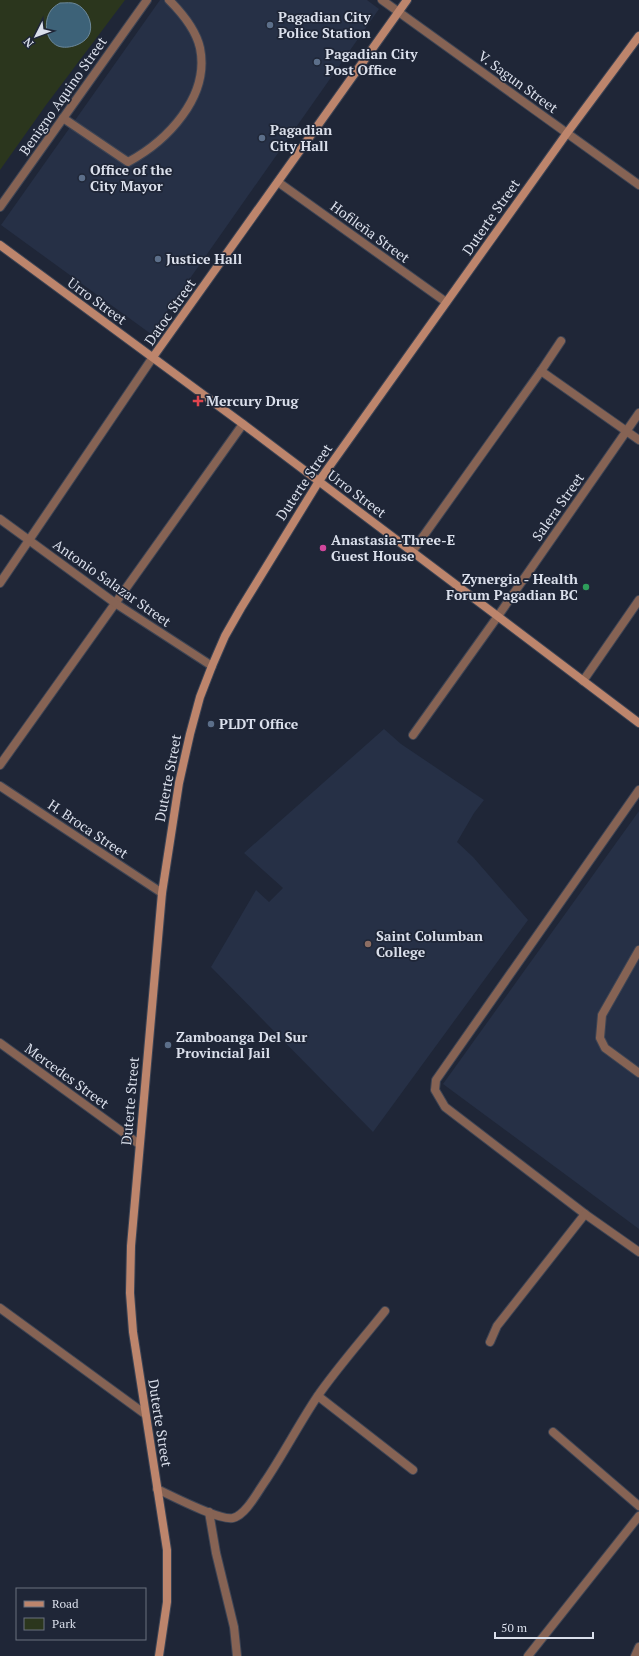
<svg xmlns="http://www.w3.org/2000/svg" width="639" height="1656" font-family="'PT Serif',serif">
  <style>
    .built { fill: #263046 }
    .green { fill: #2b361d }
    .water { fill: #3d6278; stroke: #6c889a }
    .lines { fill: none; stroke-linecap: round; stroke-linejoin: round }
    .lane-casing { stroke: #3d4454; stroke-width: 10 }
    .street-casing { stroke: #3d4454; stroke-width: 10 }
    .secondary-casing { stroke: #3d4454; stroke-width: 10 }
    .lane { stroke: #866354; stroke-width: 8 }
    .street { stroke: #866354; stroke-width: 8 }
    .secondary { stroke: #bd856c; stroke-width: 8 }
    .service-dot { fill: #5c6f8a; stroke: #1f2637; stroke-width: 1.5 }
    .health-dot { fill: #e0444e; stroke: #1f2637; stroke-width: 1.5 }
    .hotel-dot { fill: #d1479c; stroke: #1f2637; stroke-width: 1.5 }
    .leisure-dot { fill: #2e9e5b; stroke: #1f2637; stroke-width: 1.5 }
    .education-dot { fill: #8d6e63; stroke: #1f2637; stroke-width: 1.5 }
    .labels { text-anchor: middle; stroke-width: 3.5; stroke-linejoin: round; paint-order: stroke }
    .poi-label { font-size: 14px; font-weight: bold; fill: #dadfeb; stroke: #1f2637; text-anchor: start }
    .street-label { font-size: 14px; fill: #dadfeb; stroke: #1f2637 }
  </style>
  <rect width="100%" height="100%" fill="#1f2637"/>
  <!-- built -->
  <g class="built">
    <path d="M160 0H367L379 9 151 334 1 225Z"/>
    <path d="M384 729 401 744 484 800 474 813 457 842 473 857 528 920 373 1132 211 967 256 890 269 902 283 888 244 853Z"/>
    <path d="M639 811V1229L443 1084Z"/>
  </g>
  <!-- green -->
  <path class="green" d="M0 0H125L46 105 0 170Z"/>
  <!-- water -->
  <path class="water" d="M60 3C65 3 72 2 76 4 86 8 93 22 90 32 87 44 68 50 58 46 44 40 43 18 53 8 55 6 58 4 60 3Z"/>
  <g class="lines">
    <!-- lane casing -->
    <g class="lane-casing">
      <g id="lane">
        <path d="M63 118 128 162C167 141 210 97 200 48 196 30 182 13 169 0"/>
        <path d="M412 552 541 371"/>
        <path d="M583 681 639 600"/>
        <path d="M0 765 243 424"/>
        <path d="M639 950 602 1015 600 1038 605 1048 639 1073"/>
      </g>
    </g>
    <!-- street casing -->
    <g class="street-casing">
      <g id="street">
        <path d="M382 0 639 185"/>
        <path d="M278 182 446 302"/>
        <path d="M0 207 147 0"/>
        <path d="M561 341 541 371 639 440"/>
        <path d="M0 519 115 603 212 666"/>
        <path d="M0 583 153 357"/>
        <path d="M413 735 498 616 639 413"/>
        <path d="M0 786 162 893"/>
        <path d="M639 790 436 1080 435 1090 445 1107 585 1214 639 1252"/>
        <path d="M0 1043 139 1144"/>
        <path d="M0 1308 145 1414"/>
        <path d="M490 1342 497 1326 585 1214"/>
        <path d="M318 1396 413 1470"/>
        <path d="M553 1432 639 1506"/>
        <path d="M157 1489C172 1496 220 1521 233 1518 246 1515 258 1491 266 1480 284 1453 299 1424 317 1397 337 1368 362 1340 385 1311"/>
        <path d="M209 1512 216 1553 234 1627 237 1656"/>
        <path d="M528 1656 639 1516"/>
        <path d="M635 1656 639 1647"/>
      </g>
    </g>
    <!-- secondary casing -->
    <g class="secondary-casing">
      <g id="secondary">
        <path d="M0 245 243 424 639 723"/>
        <path d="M153 357 407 0"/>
        <path d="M159 1656 167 1602V1550L133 1332 130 1293 131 1246 162 893 179 783 190 734 200 697 212 666 225 636 241 608 319 481 567 133 639 36"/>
      </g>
    </g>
    <!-- lane -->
    <use href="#lane" class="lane"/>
    <!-- street -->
    <use href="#street" class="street"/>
    <!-- secondary -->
    <use href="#secondary" class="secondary"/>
  </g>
  <!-- markers -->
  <g class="service-dot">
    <circle cx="270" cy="25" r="4"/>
    <circle cx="317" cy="62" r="4"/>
    <circle cx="262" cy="138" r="4"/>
    <circle cx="82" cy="178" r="4"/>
    <circle cx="158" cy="259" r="4"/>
    <circle cx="211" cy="724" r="4"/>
    <circle cx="168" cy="1045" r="4"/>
  </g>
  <path class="health-dot" d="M196 395h4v4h4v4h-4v4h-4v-4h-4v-4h4z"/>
  <circle class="hotel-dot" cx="323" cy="548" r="4"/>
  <circle class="leisure-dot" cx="586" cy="587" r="4"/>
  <circle class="education-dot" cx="368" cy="944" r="4"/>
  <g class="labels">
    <!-- poi labels -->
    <g class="poi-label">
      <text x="278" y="22">Pagadian City<tspan x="278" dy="16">Police Station</tspan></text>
      <text x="325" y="59">Pagadian City<tspan x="325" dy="16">Post Office</tspan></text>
      <text x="270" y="135">Pagadian<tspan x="270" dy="16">City Hall</tspan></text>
      <text x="90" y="175">Office of the<tspan x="90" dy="16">City Mayor</tspan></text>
      <text x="166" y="264">Justice Hall</text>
      <text x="206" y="406">Mercury Drug</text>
      <text x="331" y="545">Anastasia-Three-E<tspan x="331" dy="16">Guest House</tspan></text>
      <text x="578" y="584" text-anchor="end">Zynergia - Health<tspan x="578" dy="16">Forum Pagadian BC</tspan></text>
      <text x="219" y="729">PLDT Office</text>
      <text x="376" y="941">Saint Columban<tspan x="376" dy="16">College</tspan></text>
      <text x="176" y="1042">Zamboanga Del Sur<tspan x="176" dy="16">Provincial Jail</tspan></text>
    </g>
    <!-- street labels -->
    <g class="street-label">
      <text transform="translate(518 82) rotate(36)" y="5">V. Sagun Street</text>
      <text transform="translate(63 96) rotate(-55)" y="5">Benigno Aquino Street</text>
      <text transform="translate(491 217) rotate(-55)" y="5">Duterte Street</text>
      <text transform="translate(370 232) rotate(36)" y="5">Hofileña Street</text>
      <text transform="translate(97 301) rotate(36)" y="5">Urro Street</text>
      <text transform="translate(170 312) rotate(-55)" y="5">Datoc Street</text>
      <text transform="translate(304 482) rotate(-56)" y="5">Duterte Street</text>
      <text transform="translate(357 494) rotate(37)" y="5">Urro Street</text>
      <text transform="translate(558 507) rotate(-55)" y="5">Salera Street</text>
      <text transform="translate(112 583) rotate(35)" y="5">Antonio Salazar Street</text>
      <text transform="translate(168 778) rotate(-79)" y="5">Duterte Street</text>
      <text transform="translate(88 829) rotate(34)" y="5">H. Broca Street</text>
      <text transform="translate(67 1076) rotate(36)" y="5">Mercedes Street</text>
      <text transform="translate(130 1101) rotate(-85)" y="5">Duterte Street</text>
      <text transform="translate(160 1423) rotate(81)" y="5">Duterte Street</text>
    </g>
  </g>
  <!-- legend -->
  <rect x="16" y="1588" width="130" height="52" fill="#1f2637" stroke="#6a707f"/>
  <rect x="24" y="1601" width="20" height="6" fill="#bd856c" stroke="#6a707f"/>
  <text x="52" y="1608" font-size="12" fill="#dadfeb">Road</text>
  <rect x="24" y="1618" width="20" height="12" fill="#2b361d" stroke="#6a707f"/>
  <text x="52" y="1628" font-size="12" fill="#dadfeb">Park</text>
  <!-- north arrow -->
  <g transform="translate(36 36) rotate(228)" stroke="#1f2637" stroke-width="3" paint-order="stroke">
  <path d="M0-3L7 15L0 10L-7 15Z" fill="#dadfeb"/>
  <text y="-6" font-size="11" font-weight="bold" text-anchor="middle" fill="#dadfeb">N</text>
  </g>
  <!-- scale -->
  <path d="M495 1632v6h98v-6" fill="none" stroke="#dadfeb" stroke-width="2"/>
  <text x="501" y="1632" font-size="12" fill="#dadfeb" stroke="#1f2637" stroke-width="3" paint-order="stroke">50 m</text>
</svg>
